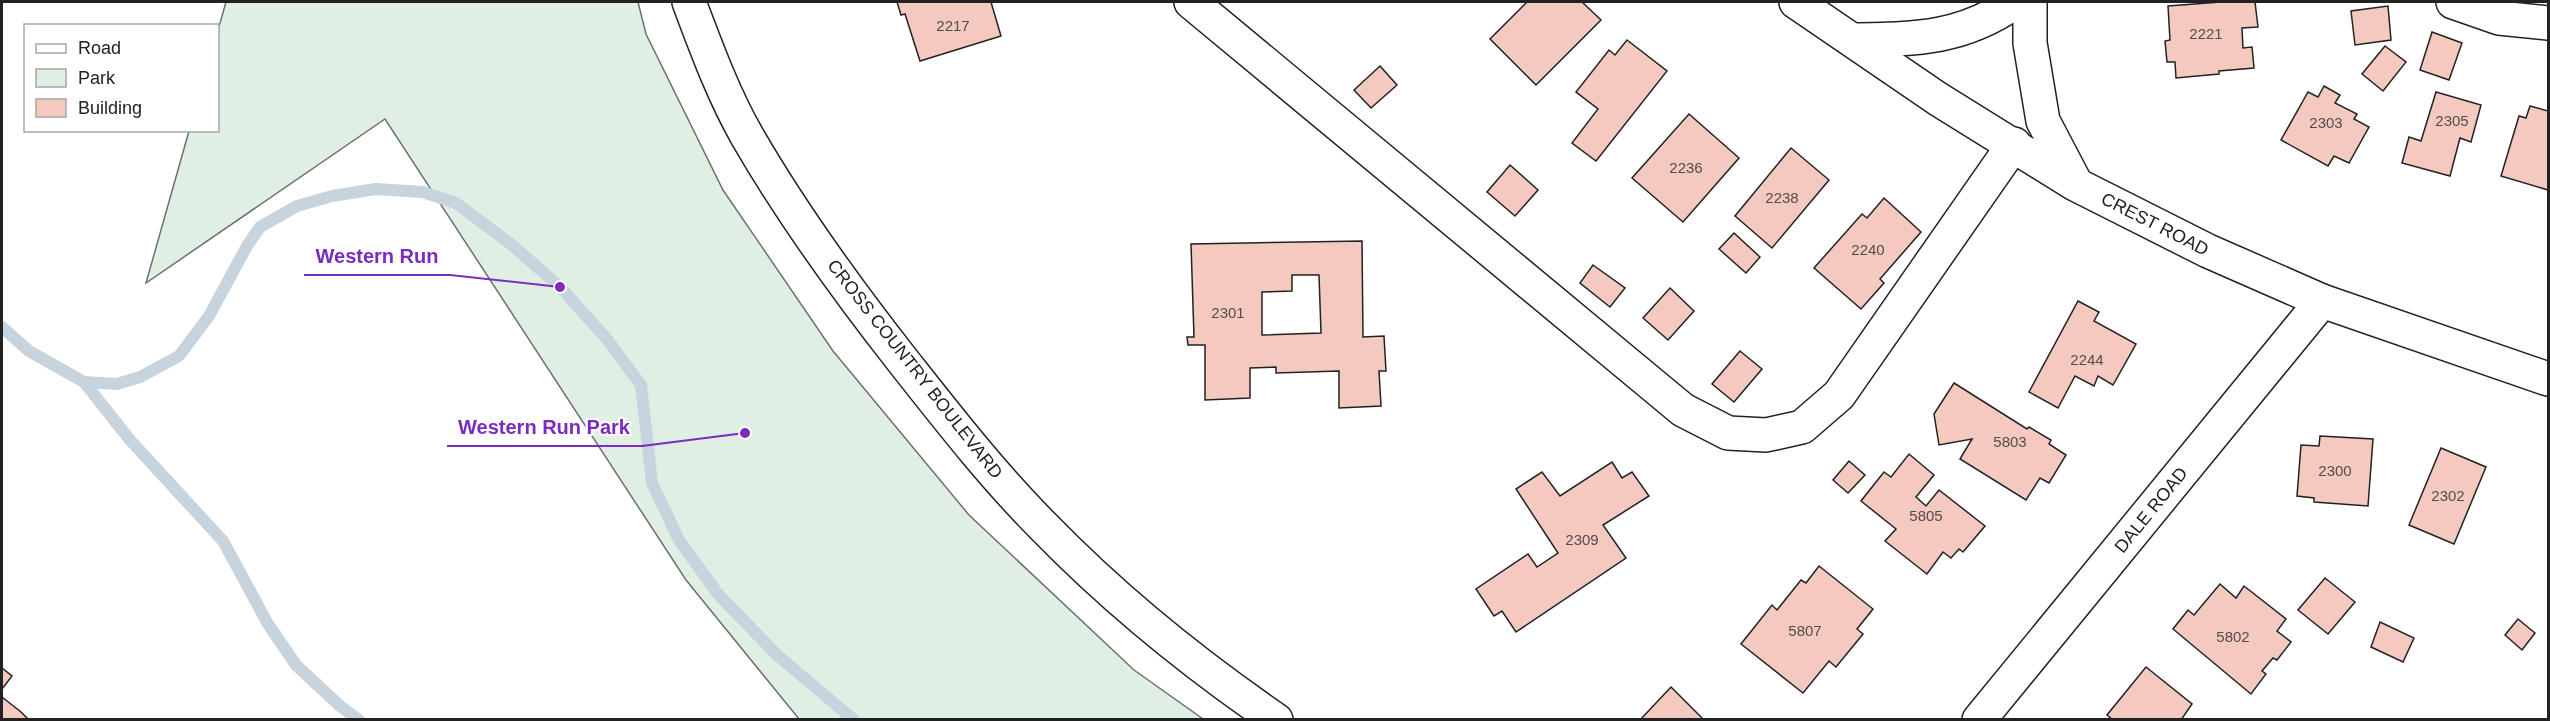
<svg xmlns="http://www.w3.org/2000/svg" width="2550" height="721" font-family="Helvetica,sans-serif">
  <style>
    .green { fill: #e0efe3; stroke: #6f6f6f; stroke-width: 1.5 }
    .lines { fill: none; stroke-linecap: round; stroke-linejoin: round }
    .stream { stroke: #c7d3dd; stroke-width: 12 }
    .building { fill: #f3c9c0; stroke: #222; stroke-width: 1.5; fill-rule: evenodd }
    .minor-casing { stroke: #222; stroke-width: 36 }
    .major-casing { stroke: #222; stroke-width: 36 }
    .minor { stroke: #fff; stroke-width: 33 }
    .major { stroke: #fff; stroke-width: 33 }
    .labels { text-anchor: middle; stroke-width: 4.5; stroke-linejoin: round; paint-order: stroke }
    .number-label { font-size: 15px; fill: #564c4a }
    .street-label { font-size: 18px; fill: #222; stroke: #fff }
    .leader { fill: none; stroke: #7b2cbf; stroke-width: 2 }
    .callout-dot { fill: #7b2cbf; stroke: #fff; stroke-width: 2 }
    .callout-label { font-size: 20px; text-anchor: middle; font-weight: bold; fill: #7b2cbf; stroke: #fff; stroke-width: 4.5; stroke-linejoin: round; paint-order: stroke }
  </style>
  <rect width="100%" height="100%" fill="#fff"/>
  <!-- green -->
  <path class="green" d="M226 2H638L646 34 723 190 833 351 969 515 1134 670 1203 719H799L686 580 385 119 146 283 189 131 218 130V30Z"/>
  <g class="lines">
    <!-- stream -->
    <g class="stream">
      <path d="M2 327 29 351 84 382 117 384 140 377 179 356 209 316 247 246 260 227 297 206 332 196 376 189 423 192 456 203 512 245 560 287 606 338 641 385 652 483 679 540 718 594 777 655 854 720"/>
      <path d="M84 382 130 440 223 541 268 624 296 665 340 706 359 720"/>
    </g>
  </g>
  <!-- building -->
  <g class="building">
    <path d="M897 2H991L1001 36 920 61 905 14 901 15Z"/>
    <path d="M1527 2H1582L1601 20 1536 85 1490 39Z"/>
    <path d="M2221 2H2255L2258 27 2242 28 2243 48 2252 47 2254 68 2219 71V74L2176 78 2175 62H2167L2165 41 2170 40 2168 6Z"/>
    <path d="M2388 6 2391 40 2355 45 2351 11Z"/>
    <path d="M2432 32 2462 43 2449 80 2420 70Z"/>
    <path d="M1627 40 1667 71 1596 161 1572 143 1598 109 1576 92 1609 50 1615 55Z"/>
    <path d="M2385 46 2406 62 2383 91 2362 74Z"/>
    <path d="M1380 66 1397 85 1371 108 1354 90Z"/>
    <path d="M2324 86 2340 95 2335 103 2357 114 2354 119 2369 127 2349 163 2334 156 2328 166 2281 140 2308 92 2318 97Z"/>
    <path d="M2436 92 2481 105 2471 142 2460 138 2450 176 2402 163 2409 137 2421 141Z"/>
    <path d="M2530 106 2548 111V190L2501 176 2519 116 2526 118Z"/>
    <path d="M1689 114 1739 158 1683 222 1632 178Z"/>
    <path d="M1791 148 1829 180 1772 248 1735 216Z"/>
    <path d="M1510 165 1538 190 1515 216 1487 192Z"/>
    <path d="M1884 198 1921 232 1880 279 1884 283 1861 309 1814 268 1862 214 1867 218Z"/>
    <path d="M1734 233 1760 257 1746 273 1719 249Z"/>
    <path d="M1362 241 1363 337 1384 336 1386 371H1379L1381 406 1339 408V371L1276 373V367L1250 368V398L1205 400V345H1188L1187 337H1194L1191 244ZM1292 275H1319L1321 333 1262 335V292L1292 291Z"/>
    <path d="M1593 265 1625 288 1610 307 1580 283Z"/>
    <path d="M1670 288 1694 311 1668 340 1643 318Z"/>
    <path d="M2078 301 2099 312 2094 321 2136 344 2113 385 2098 376 2094 386 2075 376 2058 408 2029 392Z"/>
    <path d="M1740 351 1762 369 1734 402 1712 384Z"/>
    <path d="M1954 383 2027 429 2029 427 2051 440 2049 444 2066 455 2049 483 2040 478 2026 500 1960 459 1972 439 1939 445 1934 414Z"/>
    <path d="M2320 436 2373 439 2368 506 2314 502V498L2297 496 2301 445 2319 446Z"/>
    <path d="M2441 448 2486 467 2454 544 2409 525Z"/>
    <path d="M1909 454 1934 475 1916 497 1926 506 1939 490 1985 526 1963 552 1959 549 1951 558 1943 552 1927 574 1885 541 1896 529 1861 501 1884 472 1891 477Z"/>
    <path d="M1849 461 1865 475 1848 493 1833 480Z"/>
    <path d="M1612 462 1622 478 1632 472 1649 496 1603 525 1626 558 1516 632 1502 611 1494 616 1476 589 1528 554 1537 567 1558 553 1516 489 1542 472 1560 496Z"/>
    <path d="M1819 566 1873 609 1857 629 1863 634 1836 667 1829 661 1803 693 1741 644 1772 605 1777 610 1801 580 1806 583Z"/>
    <path d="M2325 578 2355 602 2328 634 2298 610Z"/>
    <path d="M2220 584 2236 598 2244 586 2286 619 2277 631 2291 642 2277 660 2273 658 2262 671 2266 674 2251 694 2173 629 2188 610 2194 615Z"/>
    <path d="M2518 619 2535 633 2522 650 2505 635Z"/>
    <path d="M2380 622 2414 638 2403 662 2371 647Z"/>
    <path d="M2146 667 2192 704 2181 720H2113L2107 715Z"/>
    <path d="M2 668 12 676 2 689Z"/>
    <path d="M1671 687 1704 720H1640Z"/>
    <path d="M2 697 21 712 29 720H2Z"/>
  </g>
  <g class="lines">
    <!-- minor casing -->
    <g class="minor-casing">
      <g id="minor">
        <path d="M1191 2 1683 410 1728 433 1766 435 1802 427 1839 395 2014 144"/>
        <path d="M1796 2 1938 99 2075 184 2208 251 2322 301 2548 379"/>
        <path d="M2030 2V43L2043 121 2075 182"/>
        <path d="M2453 2 2499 18 2548 23"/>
        <path d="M1854 40C1916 39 1962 39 2015 2"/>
        <path d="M1979 720 2322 301"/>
      </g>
    </g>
    <!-- major casing -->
    <g class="major-casing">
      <path id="major" d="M689 2C706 47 723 94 747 136 792 214 848 291 903 361 948 418 993 476 1044 527 1114 599 1193 663 1276 720"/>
    </g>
    <!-- minor -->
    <use href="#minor" class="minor"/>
    <!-- major -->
    <use href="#major" class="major"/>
  </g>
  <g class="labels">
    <!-- number labels -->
    <g class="number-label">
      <text x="953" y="31">2217</text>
      <text x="2206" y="39">2221</text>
      <text x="2452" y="126">2305</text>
      <text x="2326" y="128">2303</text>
      <text x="1686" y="173">2236</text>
      <text x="1782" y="203">2238</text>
      <text x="1868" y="255">2240</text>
      <text x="1228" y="318">2301</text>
      <text x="2087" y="365">2244</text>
      <text x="2010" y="447">5803</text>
      <text x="2335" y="476">2300</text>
      <text x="2448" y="501">2302</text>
      <text x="1926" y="521">5805</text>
      <text x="1582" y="545">2309</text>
      <text x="1805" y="636">5807</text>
      <text x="2233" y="642">5802</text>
    </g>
    <!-- street labels -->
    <g class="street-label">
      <text transform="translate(2155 224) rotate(27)" y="6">CREST ROAD</text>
      <text transform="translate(915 369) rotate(52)" y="6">CROSS COUNTRY BOULEVARD</text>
      <text transform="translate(2151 510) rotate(-51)" y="6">DALE ROAD</text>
    </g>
  </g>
  <!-- callouts -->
  <path class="leader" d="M560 287L450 275H304M745 433L642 446H447"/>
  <g class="callout-dot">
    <circle cx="560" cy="287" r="6"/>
    <circle cx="745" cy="433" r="6"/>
  </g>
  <g class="callout-label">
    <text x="377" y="263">Western Run</text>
    <text x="544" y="434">Western Run Park</text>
  </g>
  <!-- border -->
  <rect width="2550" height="721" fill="none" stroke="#222222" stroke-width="6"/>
  <!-- legend -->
  <rect x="24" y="24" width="195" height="108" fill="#ffffff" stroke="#a7a7a7" stroke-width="1.5"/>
  <rect x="36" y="44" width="30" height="9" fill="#ffffff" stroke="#a7a7a7" stroke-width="1.5"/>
  <text x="78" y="54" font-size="18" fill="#222222">Road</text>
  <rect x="36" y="69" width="30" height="18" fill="#e0efe3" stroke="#a7a7a7" stroke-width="1.5"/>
  <text x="78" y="84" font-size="18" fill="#222222">Park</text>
  <rect x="36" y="99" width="30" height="18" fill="#f3c9c0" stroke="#a7a7a7" stroke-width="1.5"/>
  <text x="78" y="114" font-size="18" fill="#222222">Building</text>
</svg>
